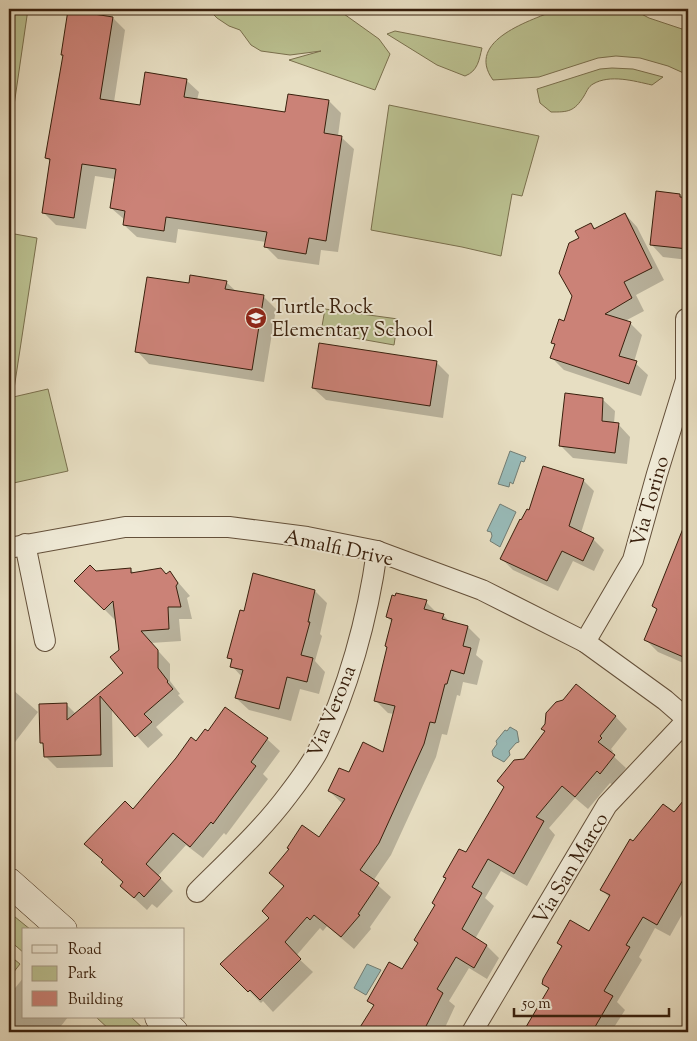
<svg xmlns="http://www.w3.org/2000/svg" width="697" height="1041" font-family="'Sorts Mill Goudy',serif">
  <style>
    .green { fill: #bac090; stroke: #7a704e }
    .water { fill: #98bbb9; stroke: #727d74 }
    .shadow { fill: #0003 }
    .building { fill: #cb8277; stroke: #39200d }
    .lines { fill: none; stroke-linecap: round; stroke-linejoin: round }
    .street-casing { stroke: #64503a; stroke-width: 22 }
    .secondary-casing { stroke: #39200d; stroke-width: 29 }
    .street { stroke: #efead7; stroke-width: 20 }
    .secondary { stroke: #efead7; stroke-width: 28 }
    .labels { text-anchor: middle; stroke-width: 4; stroke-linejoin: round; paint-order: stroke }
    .poi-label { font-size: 20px; fill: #39200d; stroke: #efead7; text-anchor: start }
    .street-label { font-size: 20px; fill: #39200d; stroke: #efead7 }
  </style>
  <rect width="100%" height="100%" fill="#e7dec2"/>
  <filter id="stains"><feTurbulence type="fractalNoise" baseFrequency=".004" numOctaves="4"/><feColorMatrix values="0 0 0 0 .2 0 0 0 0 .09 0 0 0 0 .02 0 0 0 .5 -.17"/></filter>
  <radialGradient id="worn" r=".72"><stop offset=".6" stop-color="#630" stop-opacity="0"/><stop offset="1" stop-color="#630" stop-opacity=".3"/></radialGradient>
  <!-- green -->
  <g class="green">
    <path d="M9 9H28L9 140Z"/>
    <path d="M208 9H337L379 39 390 54 375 90 289 60 321 51 290 55 261 51 251 45 240 30 229 26 217 18Z"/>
    <path d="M559 9H632L649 18 688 31V75L668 66 640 58 616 56 598 58 539 77 493 80C464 40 532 20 559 9Z"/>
    <path d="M395 31 482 48C479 60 478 71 465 76L437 65 387 34Z"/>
    <path d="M612 68 633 69 663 77 652 85C634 81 610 74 593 84 588 87 587 91 584 96 574 112 568 112 551 112L540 103 537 89 600 69Z"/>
    <path d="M389 105 539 136 522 196 512 194 501 256 462 247 371 230Z"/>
    <path d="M9 233 37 238 14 389 9 390Z"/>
    <path d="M325 309 398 319 394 345 321 332Z"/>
    <path d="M48 389 68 471 9 484V398Z"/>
    <path d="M9 912 31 930H24V953L9 940Z"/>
    <path d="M9 955 20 964 9 978Z"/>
    <path d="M96 1017H131L147 1032H112Z"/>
  </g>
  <!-- water -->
  <g class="water">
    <path d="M510 451 526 457 524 462 521 461 513 484 510 482 509 487 498 484Z"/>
    <path d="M500 504 516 512 500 547 490 541 492 536 491 532 487 531Z"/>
    <path d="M510 727 517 731 519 742 516 743 509 751 510 755 504 762 493 756 492 751 497 744 496 741 505 730 507 731Z"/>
    <path d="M367 964 381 970 366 995 354 988Z"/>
  </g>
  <!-- shadow -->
  <g class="shadow">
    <path d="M41 9H50L47 13Z"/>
    <path d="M426 9H441L428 11Z"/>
    <path d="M113 18 125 30 114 102 141 106 186 80 199 92 197 100 286 114 329 101 341 113 338 136 341 137 354 149 338 252 321 250 319 265 278 259 266 247V242L178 229 176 243 137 237 124 225 125 220 111 208 115 179 95 176 86 229 56 225 44 213 51 162 46 158 64 57 62 54Z"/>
    <path d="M657 193 688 196V260L663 257 651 244Z"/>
    <path d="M625 214 637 227 664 280 636 295 644 311 625 321 630 323 642 335 634 362 648 375 641 396 564 370 552 358 556 346 552 342 565 322 573 296 581 239 591 225 596 229Z"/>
    <path d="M226 282 237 292 264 297 276 309 264 382 149 364 137 351 190 285Z"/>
    <path d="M437 363 449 375 443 418 326 400 313 388Z"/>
    <path d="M602 399 615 411 614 424H618L630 437 627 464 573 458 561 446Z"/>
    <path d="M583 480 594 491 581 533 593 539 604 550 594 571 573 561 558 591 513 570 502 559 522 522 530 512Z"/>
    <path d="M688 519V665L658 652 646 640 658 610 654 606Z"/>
    <path d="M131 570 135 574 166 575 170 573 190 596 187 598 192 619H179L181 641 151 643 170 664V681L180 694 178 695 184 702 156 727 163 735 148 748 112 708 113 767 57 768 45 756 44 746 41 742 66 704 76 714 125 673 120 651 116 621 76 581 96 572Z"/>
    <path d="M315 591 327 603 320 634 322 636 315 661 325 672 319 694 300 689 291 721 249 710 236 698 242 677 232 666 233 662 228 657 244 613Z"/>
    <path d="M426 602 438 614 443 615 451 623 468 627 480 639 476 655 483 661 477 685 463 682 460 696 457 695 447 735 442 734 436 757 391 855 373 881 391 897 370 927 371 929 354 949 327 926 323 931 320 928 296 956 313 972 273 1012 263 1001 261 1003 222 964 270 918 284 887 270 873 320 839 343 804 329 791 349 774 383 754 394 714 388 713 375 700 388 648 386 646 392 622 387 617Z"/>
    <path d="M9 681 12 689 38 712 9 750Z"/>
    <path d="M615 716 627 729 611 749 613 751 611 754 626 768 613 785 610 783 588 809 575 798 549 828 555 835 527 886 501 871 485 898 494 906 475 939 487 946 499 958 487 979 469 968 449 1001 455 1006 443 1032H359L374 1006 368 1001 402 971 419 944 436 906 447 879 444 876 466 854 524 760Z"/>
    <path d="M208 732 267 739 280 751 263 774 268 779 226 835 224 833 203 858 186 845 158 876 173 891 157 908 152 904 147 910 121 886 124 882 134 810 197 743Z"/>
    <path d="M688 797V904L670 936 655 928 639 957 642 960 617 1002 625 1010 611 1032H523L550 989 544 983 563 948 558 943 589 933 610 898 602 890 634 843 674 814Z"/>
    <path d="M24 977V1017H68L61 1026 68 1032H9V991L11 993Z"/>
    <path d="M688 1026V1032H684Z"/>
  </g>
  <!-- building -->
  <g class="building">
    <path d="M68 10 113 17 100 99 140 105 145 72 187 79 184 97 285 112 288 94 329 100 324 133 342 136 326 241 309 238 306 254 264 247 267 232 166 217 164 231 123 225 125 211 110 208 116 169 82 164 74 218 42 213 50 159 45 158 63 55H61Z"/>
    <path d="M656 191 680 194V197L688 198V249L650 245Z"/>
    <path d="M625 213 652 268 624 282 632 298 605 314 631 322 619 356 637 361 629 384 550 358 555 344 551 343 559 319 564 321 572 296 559 273 569 243 579 238 575 231 591 223 594 229Z"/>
    <path d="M190 275 227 281 225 289 264 295 252 370 135 352 147 277 189 283Z"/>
    <path d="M319 343 437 361 430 406 312 388Z"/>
    <path d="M565 393 603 398 602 421 619 423 615 453 559 446Z"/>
    <path d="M543 466 584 479 569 526 594 538 583 561 562 551 547 581 500 559 520 519 521 520 527 509 529 510Z"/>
    <path d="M686 521H688V659L644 640 657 609 652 606Z"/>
    <path d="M90 565 96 571 131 568V573L161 568 166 574 170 571 178 583 176 586 181 607H168L169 629 141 631 158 650V668L168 681 167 682 173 689 144 714 152 722 135 737 100 696 101 755 44 757 43 743H40L39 704 67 703V720L123 673 110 657 119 650 113 601 104 610 74 581Z"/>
    <path d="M253 573 315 590 308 622H310L301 655 313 658 307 682 287 677 279 709 235 698 243 670 230 667 232 659 227 658 240 610 244 611Z"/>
    <path d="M396 593 427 600 424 609 444 614 442 619 468 626 463 646 471 648 464 674 451 670 447 684H445L435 723 430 722 424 744 379 843 360 870 379 883 358 914 360 915 341 937 314 915 310 920 307 917 285 942 301 959 260 1000 250 990 248 992 220 964 269 918 262 911 284 886 269 873 289 849 287 848 302 825 319 837 345 799 328 791 339 768 349 772 363 742 383 752 395 706 374 701 387 647 385 646 392 619 386 617 392 595 395 596Z"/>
    <path d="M576 684 616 716 600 736 602 738 598 742 615 755 600 774 597 771 575 797 562 786 536 817 544 821 514 874 488 859 472 887 482 893 462 929 487 945 474 968 456 957 437 989 443 993 423 1032H357L374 1005 367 1001 389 962 402 969 418 943 414 940 435 905 432 903 446 878 443 877 459 849 466 852 504 787 497 781 514 760 524 759 545 731 541 729 545 724 546 713 556 702 563 700Z"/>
    <path d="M225 707 268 738 251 762 256 766 213 824 211 822 190 847 173 833 146 864 161 878 144 897 139 892 134 898 120 886 123 882 101 862 103 860 84 844 125 801 133 809 176 758 191 737 196 741 205 729 208 731Z"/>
    <path d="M688 795V871L657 925 643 917 626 945 630 947 604 991 613 996 592 1032H523L549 988 542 984 543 979 562 946 557 943 570 920 589 931 610 895 600 890 630 839 633 841 663 804 674 812Z"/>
  </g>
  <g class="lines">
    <!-- street casing -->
    <g class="street-casing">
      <g id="street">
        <path d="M25 544 45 641"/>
        <path d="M9 548 125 527H229L307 537 377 551 482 590 585 642 665 700 688 720"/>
        <path d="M585 642 633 560 657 474 686 380V319"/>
        <path d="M197 892C228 861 262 830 288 795 298 782 310 766 318 751 348 691 368 617 377 551"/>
        <path d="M472 1032 607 805 688 719"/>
      </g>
    </g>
    <!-- secondary casing -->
    <g class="secondary-casing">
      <g id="secondary">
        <path d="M9 882 63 930"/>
        <path d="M159 1017 174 1032"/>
      </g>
    </g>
    <!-- street -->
    <use href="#street" class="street"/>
    <!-- secondary -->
    <use href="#secondary" class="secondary"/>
  </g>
  <!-- icons -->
  <defs>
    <g id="school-disc" transform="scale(1.125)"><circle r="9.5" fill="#8f2418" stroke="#efead7"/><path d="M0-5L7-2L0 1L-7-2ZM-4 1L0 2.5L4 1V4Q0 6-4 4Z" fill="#fff"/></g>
  </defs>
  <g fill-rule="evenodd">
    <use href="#school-disc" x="256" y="318"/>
  </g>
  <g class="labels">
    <!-- poi labels -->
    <g class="poi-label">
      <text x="272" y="313">Turtle Rock<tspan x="272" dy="23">Elementary School</tspan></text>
    </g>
    <!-- street labels -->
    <g class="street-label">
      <text transform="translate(649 501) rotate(-74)" y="7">Via Torino</text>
      <text transform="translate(339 547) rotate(12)" y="7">Amalfi Drive</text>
      <text transform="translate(331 711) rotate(-68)" y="7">Via Verona</text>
      <text transform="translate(570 868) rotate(-59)" y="7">Via San Marco</text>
    </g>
  </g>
  <!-- margin -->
  <rect width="697" height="1041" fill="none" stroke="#e7dec2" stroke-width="30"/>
  <rect x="10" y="10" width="677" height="1021" fill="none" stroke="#39200d" stroke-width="2.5"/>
  <rect x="15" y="15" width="667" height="1011" fill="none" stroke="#39200d"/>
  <!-- legend -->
  <rect x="22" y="928" width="162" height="90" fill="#efead7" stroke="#a69986"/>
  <rect x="32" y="945" width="25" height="8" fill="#efead7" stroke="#a69986"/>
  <text x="68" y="954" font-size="15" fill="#39200d">Road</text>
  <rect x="32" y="966" width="25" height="15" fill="#bac090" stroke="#a69986"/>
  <text x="68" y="978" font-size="15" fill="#39200d">Park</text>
  <rect x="32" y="991" width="25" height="15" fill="#cb8277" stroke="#a69986"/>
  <text x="68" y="1004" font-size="15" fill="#39200d">Building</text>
  <!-- scale -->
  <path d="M514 1008v8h155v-8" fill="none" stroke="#39200d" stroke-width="2.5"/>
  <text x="522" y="1008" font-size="15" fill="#39200d" stroke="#efead7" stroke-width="4" paint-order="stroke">50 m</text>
  <rect width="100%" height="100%" filter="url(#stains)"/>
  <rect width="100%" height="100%" fill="url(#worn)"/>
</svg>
